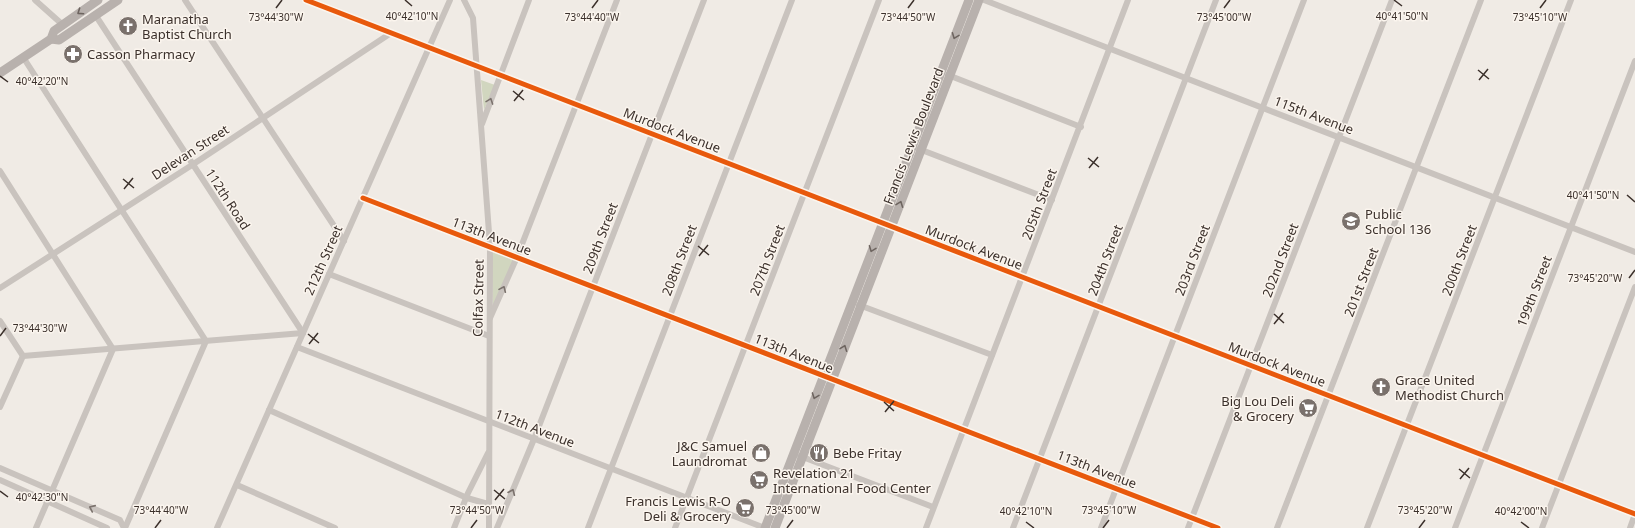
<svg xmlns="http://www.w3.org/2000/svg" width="1635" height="528" font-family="'Noto Sans',sans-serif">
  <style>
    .green { fill: #d1d6bf }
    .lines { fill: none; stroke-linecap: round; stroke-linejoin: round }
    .street { stroke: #c9c3be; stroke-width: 6 }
    .primary { stroke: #b8b1ad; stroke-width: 9 }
    .cycleway-casing { stroke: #fbf5ee; stroke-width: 8 }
    .cycleway { stroke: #e8590c; stroke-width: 5 }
    .oneway { stroke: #6d645f }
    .oneway2 { stroke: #7b726d }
    .ticks { fill: none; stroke: #3b302b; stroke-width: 1.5 }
    .labels { text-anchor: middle; stroke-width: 3; stroke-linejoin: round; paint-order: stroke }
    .poi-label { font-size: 13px; fill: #3b302b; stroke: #fbf5ee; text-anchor: start }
    .street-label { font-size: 13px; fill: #3b302b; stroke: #fbf5ee }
    .ticks-label { font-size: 10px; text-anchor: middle; fill: #3b302b; stroke: #fbf5ee; stroke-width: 3; stroke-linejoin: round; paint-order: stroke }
  </style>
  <rect width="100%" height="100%" fill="#f0ebe5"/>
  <!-- green -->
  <g class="green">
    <path d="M481 80 495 85 484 110Z"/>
    <path d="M491 248 515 258 493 306Z"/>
  </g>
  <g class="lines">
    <!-- street -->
    <g class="street">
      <path d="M35 0 63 25"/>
      <path d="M185 0 344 241"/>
      <path d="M306 0 1635 514"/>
      <path d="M464 0 473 18 490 246 489 528"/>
      <path d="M984 0 1635 252"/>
      <path d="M23 57 206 341 125 528"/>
      <path d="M948 75 1081 127"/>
      <path d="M482 124 529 0"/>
      <path d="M919 149 1052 200"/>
      <path d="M0 171 113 349 36 528"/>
      <path d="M363 198 1218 528"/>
      <path d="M329 274 489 336"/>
      <path d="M0 288 192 165 391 33"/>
      <path d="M859 305 992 355"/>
      <path d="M490 318 517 257 617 0"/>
      <path d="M0 321 23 356"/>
      <path d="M297 347 765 528"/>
      <path d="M23 356 303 333 96 16"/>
      <path d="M0 407 23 356"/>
      <path d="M269 410 467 498 488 504"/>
      <path d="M800 456 933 507"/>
      <path d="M0 468 120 520 124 528"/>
      <path d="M0 480 107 528"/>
      <path d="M237 485 335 528"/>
      <path d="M217 528 450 0"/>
      <path d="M454 528 468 493 488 453"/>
      <path d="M497 528 534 439 704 0"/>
      <path d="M588 528 792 0"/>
      <path d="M675 528 879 0"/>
      <path d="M926 528 1128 0"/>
      <path d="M1013 528 1216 0"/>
      <path d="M1101 528 1304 0"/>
      <path d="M1188 528 1392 0"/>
      <path d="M1277 528 1481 0"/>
      <path d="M1367 528 1571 0"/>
      <path d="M1455 528 1635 61"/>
      <path d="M1542 528 1635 287"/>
      <path d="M1630 528 1635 514"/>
    </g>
    <!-- primary -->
    <g class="primary">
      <path d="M51 39 59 40 118 0"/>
      <path d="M0 73 51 39 54 31 98 0"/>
      <path d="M765 528 969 0"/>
      <path d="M775 528 979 0"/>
    </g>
    <!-- cycleway casing -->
    <g class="cycleway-casing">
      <g id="cycleway">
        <path d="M306 0 1635 514"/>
        <path d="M363 198 1218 528"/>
      </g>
    </g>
    <!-- cycleway -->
    <use href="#cycleway" class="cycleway"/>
  </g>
  <!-- one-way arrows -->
  <defs><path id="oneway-chevron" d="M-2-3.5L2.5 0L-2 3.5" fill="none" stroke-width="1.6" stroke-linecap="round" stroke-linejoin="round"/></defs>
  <g class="oneway">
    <use href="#oneway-chevron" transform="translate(80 12) rotate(146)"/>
    <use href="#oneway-chevron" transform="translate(955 36) rotate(111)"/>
    <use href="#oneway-chevron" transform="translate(900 204) rotate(-69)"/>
    <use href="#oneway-chevron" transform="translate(872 249) rotate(111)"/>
    <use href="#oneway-chevron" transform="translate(844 348) rotate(-69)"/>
    <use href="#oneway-chevron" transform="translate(815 396) rotate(110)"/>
  </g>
  <g class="oneway2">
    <use href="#oneway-chevron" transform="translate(490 101) rotate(-70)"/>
    <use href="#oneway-chevron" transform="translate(503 289) rotate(-66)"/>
    <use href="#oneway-chevron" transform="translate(512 492) rotate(-67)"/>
    <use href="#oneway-chevron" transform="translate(92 508) rotate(-156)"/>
  </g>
  <!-- ticks -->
  <path class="ticks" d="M405 0 412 6M1394 0 1402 6M276 8 282 0M592 8 598 0M908 8 914 0M1224 8 1230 0M1540 8 1546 0M1478 70 1489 79M0 76 8 82M1479 80 1488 69M513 91 524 100M514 101 523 90M1088 158 1099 167M1089 168 1098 157M123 179 134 188M124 189 133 178M1627 195 1635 202M698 246 709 255M699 256 708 245M1629 278 1635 270M1274 314 1284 323M1274 324 1283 313M308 334 319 343M0 336 6 328M309 344 318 333M884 402 894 411M885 412 894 401M1459 469 1470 478M1460 479 1469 468M494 490 505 499M0 491 8 497M495 500 504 489M1026 522 1034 528M1521 522 1529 528M155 528 161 520M471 528 477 520M787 528 793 520M1103 528 1109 520M1419 528 1425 520"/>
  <!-- icons -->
  <defs>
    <g id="church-disc" transform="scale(1)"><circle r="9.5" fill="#7a716c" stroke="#fbf5ee"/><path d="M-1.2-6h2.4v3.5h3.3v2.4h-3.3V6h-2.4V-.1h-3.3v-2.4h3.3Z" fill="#fff"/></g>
    <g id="pharmacy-disc" transform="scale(1)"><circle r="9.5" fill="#7a716c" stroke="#fbf5ee"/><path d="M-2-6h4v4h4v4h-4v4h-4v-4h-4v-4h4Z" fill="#fff"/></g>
    <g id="school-disc" transform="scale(1)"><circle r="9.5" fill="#7a716c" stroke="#fbf5ee"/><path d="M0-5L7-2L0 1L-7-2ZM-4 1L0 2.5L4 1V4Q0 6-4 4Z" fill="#fff"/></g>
    <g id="supermarket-disc" transform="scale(1)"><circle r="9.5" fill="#7a716c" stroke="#fbf5ee"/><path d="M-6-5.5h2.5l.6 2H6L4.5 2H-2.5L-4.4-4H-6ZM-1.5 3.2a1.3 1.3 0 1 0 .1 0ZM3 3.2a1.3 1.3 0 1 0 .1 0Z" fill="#fff"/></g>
    <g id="shop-disc" transform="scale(1)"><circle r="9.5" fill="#7a716c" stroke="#fbf5ee"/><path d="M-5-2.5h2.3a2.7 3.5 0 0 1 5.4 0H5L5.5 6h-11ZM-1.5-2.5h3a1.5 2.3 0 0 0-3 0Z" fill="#fff"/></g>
    <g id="restaurant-disc" transform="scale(1)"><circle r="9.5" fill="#7a716c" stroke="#fbf5ee"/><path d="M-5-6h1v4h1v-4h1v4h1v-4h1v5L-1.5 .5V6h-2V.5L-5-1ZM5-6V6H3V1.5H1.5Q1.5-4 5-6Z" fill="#fff"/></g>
  </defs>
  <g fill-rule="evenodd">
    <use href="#church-disc" x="128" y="26"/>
    <use href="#pharmacy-disc" x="73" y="54"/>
    <use href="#school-disc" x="1351" y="221"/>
    <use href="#church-disc" x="1381" y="387"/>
    <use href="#supermarket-disc" x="1308" y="408"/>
    <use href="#shop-disc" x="761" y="453"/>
    <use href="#restaurant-disc" x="819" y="453"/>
    <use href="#supermarket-disc" x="759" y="480"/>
    <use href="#supermarket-disc" x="745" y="508"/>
  </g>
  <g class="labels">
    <!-- poi labels -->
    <g class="poi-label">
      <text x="142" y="24">Maranatha<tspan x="142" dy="15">Baptist Church</tspan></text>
      <text x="87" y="59">Casson Pharmacy</text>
      <text x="1365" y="219">Public<tspan x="1365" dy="15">School 136</tspan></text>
      <text x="1395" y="385">Grace United<tspan x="1395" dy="15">Methodist Church</tspan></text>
      <text x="1294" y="406" text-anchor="end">Big Lou Deli<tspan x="1294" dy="15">&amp; Grocery</tspan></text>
      <text x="747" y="451" text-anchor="end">J&amp;C Samuel<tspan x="747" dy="15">Laundromat</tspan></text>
      <text x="833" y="458">Bebe Fritay</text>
      <text x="773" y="478">Revelation 21<tspan x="773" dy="15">International Food Center</tspan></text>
      <text x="731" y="506" text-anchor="end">Francis Lewis R-O<tspan x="731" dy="15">Deli &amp; Grocery</tspan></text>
    </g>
    <!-- street labels -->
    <g class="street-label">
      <text transform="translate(1314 115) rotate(21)" y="5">115th Avenue</text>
      <text transform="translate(672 130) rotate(21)" y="5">Murdock Avenue</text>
      <text transform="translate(913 136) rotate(-69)" y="5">Francis Lewis Boulevard</text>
      <text transform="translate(190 152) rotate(-33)" y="5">Delevan Street</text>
      <text transform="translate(228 199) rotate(57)" y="5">112th Road</text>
      <text transform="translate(1039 204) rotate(-69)" y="5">205th Street</text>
      <text transform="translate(492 236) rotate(21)" y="5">113th Avenue</text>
      <text transform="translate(600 238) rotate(-69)" y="5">209th Street</text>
      <text transform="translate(974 247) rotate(21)" y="5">Murdock Avenue</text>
      <text transform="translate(323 260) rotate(-66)" y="5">212th Street</text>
      <text transform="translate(679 260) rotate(-69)" y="5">208th Street</text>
      <text transform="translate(767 260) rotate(-69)" y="5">207th Street</text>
      <text transform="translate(1105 260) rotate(-69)" y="5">204th Street</text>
      <text transform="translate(1192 260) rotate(-69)" y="5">203rd Street</text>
      <text transform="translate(1280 260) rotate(-69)" y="5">202nd Street</text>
      <text transform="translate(1459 260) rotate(-69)" y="5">200th Street</text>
      <text transform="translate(1361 282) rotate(-69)" y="5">201st Street</text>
      <text transform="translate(1534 291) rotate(-69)" y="5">199th Street</text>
      <text transform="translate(478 298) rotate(-89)" y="5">Colfax Street</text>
      <text transform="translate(794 353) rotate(22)" y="5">113th Avenue</text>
      <text transform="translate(1277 364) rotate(21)" y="5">Murdock Avenue</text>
      <text transform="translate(535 428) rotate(21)" y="5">112th Avenue</text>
      <text transform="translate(1097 469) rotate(21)" y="5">113th Avenue</text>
    </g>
  </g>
  <g class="ticks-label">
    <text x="412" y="20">40°42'10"N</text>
    <text x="1402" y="20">40°41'50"N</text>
    <text x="276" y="21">73°44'30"W</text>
    <text x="592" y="21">73°44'40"W</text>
    <text x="908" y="21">73°44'50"W</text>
    <text x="1224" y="21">73°45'00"W</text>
    <text x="1540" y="21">73°45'10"W</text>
    <text x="42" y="85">40°42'20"N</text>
    <text x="1593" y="199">40°41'50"N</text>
    <text x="1595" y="282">73°45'20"W</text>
    <text x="40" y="332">73°44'30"W</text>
    <text x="42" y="501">40°42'30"N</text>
    <text x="161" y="514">73°44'40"W</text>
    <text x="477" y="514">73°44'50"W</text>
    <text x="793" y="514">73°45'00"W</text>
    <text x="1109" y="514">73°45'10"W</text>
    <text x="1425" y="514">73°45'20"W</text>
    <text x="1026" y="515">40°42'10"N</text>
    <text x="1521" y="515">40°42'00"N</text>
  </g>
</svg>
